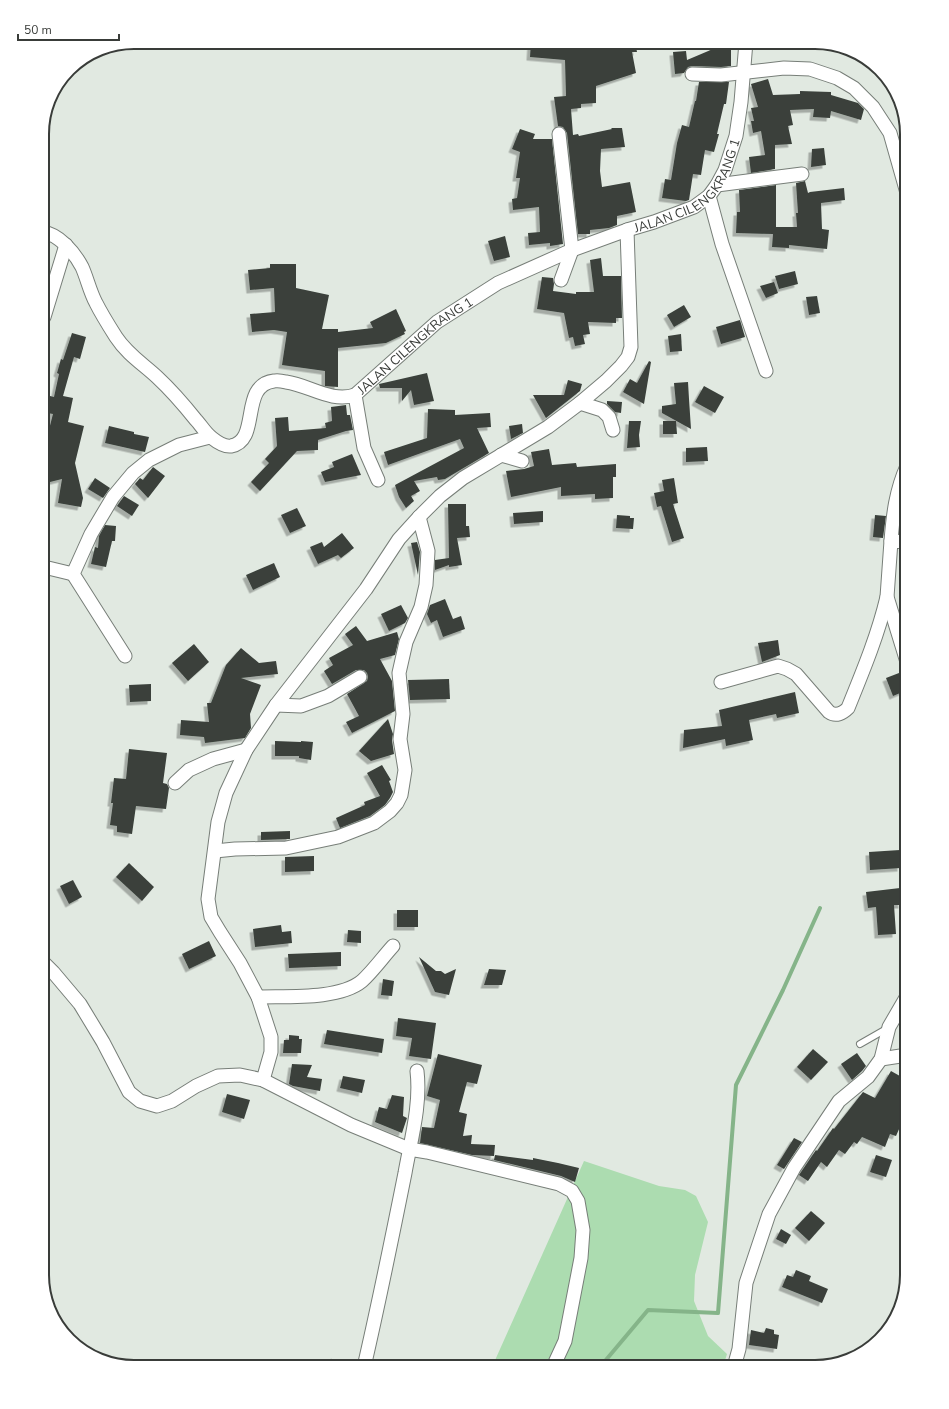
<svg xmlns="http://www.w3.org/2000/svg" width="949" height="1409" font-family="'Nunito Sans',sans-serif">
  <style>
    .green { fill: #acdcb0 }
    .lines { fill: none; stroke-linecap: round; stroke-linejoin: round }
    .stream { stroke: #85b489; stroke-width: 4 }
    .building { fill: #3a413b; filter: url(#shadow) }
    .lane-casing { stroke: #777e78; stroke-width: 8 }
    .street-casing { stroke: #777e78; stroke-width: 15 }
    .path { stroke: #a0a6a0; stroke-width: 2.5; stroke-dasharray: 3 3; stroke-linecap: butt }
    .lane { stroke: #fff; stroke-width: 6 }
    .street { stroke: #fff; stroke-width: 13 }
    .labels { text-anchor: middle; stroke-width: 4; stroke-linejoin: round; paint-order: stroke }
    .street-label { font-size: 13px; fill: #393c39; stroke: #fff }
    .rim { fill: none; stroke: #393c39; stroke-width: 2 }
  </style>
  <defs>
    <filter id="shadow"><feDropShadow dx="-3.5" dy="3.5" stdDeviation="0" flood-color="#0004"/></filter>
  </defs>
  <rect width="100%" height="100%" fill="#e1e9e1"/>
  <!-- green -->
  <path class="green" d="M584 1161 659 1186 685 1190 696 1196 708 1222 695 1275 694 1301 708 1336 727 1354 723 1367H492Z"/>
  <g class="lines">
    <!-- stream -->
    <path class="stream" d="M600 1367 648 1310 718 1313 736 1085 783 990 820 908"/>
  </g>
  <!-- building -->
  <g class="building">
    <path d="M531 42H635L637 52H632L636 73 596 86V103L581 104V108L571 109 573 135 578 134 579 136 612 129 611 128H622L625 147 601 149 600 171 602 187 630 182 636 212 617 216V225L609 228 590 230V234H578L567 133 563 127 558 126 554 97 566 96 565 60 530 57Z"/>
    <path d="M713 42H731V66L721 67 692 66 688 67 684 73 675 74 673 52 686 51 687 60 713 49Z"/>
    <path d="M768 79 773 95 800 94V91L831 92V95L858 103 864 109 861 120 831 111 830 118 813 117 814 109 790 110 793 125 788 126 792 144 775 145V169L751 173 749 157 765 155 761 131 753 133 751 121H754L751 108 758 107 751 84Z"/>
    <path d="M699 82H729L726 104H724L717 134H719L714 152 705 150 701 175 693 174 689 200 686 201 662 198 665 179 671 180 677 143 682 125 689 127 695 101H696Z"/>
    <path d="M520 129 535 134 533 139H552L563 244 550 246V243L529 245 528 233 540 232 539 207 513 210 512 199 517 198 520 178H516L520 152 512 149Z"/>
    <path d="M824 148 826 165 811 167 812 149Z"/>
    <path d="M805 181 808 193 810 192 844 188 845 200 821 203 822 229 829 230 827 249 789 245V248L772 247 773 234 736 233 737 212H740L739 190 776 185V227H797L796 213H798L796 183Z"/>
    <path d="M505 236 510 257 494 261 488 241Z"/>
    <path d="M601 258 603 276H621L622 318H616V323L588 322 590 334 583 335 585 344 575 346 573 337 569 338 564 313 537 309 542 277 553 278 554 284 553 291 576 294V292H594L590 260Z"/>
    <path d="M270 264H296V288L329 295 322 329H338V332L373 328 370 322 396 309 406 331 404 332 405 334 386 343 338 348V387L325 386V371L282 365 287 332 274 330 252 332 250 314 275 312 274 288 250 290 248 270 270 268Z"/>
    <path d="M795 271 798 284 779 289 775 276Z"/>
    <path d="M774 282 778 293 766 298 760 286Z"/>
    <path d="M817 296 820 313 809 315 806 297Z"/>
    <path d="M684 305 691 317 674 327 667 315Z"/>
    <path d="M740 320 745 337 721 344 716 327Z"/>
    <path d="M72 333 86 337 80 359 74 357 63 396 73 398 68 422 84 426 75 463 83 498 81 507 58 503 62 479 50 482 43 453 53 414 42 412V394L54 397 59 374 57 373 61 359 63 360Z"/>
    <path d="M681 334 682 351 670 352 668 336Z"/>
    <path d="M649 361 651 362 644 404 623 392 630 379 637 383Z"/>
    <path d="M427 373 434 401 414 405 411 390 402 401V388H380L379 384Z"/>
    <path d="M568 380 582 384 580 391 546 418 533 395H564Z"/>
    <path d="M688 382 689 399 691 429 662 413V406L676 404 674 383Z"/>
    <path d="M704 386 724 397 715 413 695 402Z"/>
    <path d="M607 401 622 402 621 413 615 412 607 404Z"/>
    <path d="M346 405 347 415H350L353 430 346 431 318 440V450L297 451 260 491 251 482 269 463 265 459 277 446 275 418 288 417 289 431 326 428 325 423 332 421 331 407Z"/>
    <path d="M428 409 455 410V415L490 413 491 427 477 428 489 453 445 479 438 480 437 477 414 481 420 491 411 496 414 501 406 508 399 497 395 485 464 448 460 439 388 465 384 452 427 438Z"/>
    <path d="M629 421H641L639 435 640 447 627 448Z"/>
    <path d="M663 421H676L677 434H663Z"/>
    <path d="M522 424 523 433 511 439 509 426Z"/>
    <path d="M109 426 134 432V434L149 437 145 452 105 443Z"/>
    <path d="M707 447 708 461 686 462V448Z"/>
    <path d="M549 449 552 465 576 463 577 467 616 464V477H613V498L595 499V494L561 496V487L511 497 506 471 524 469 534 466 531 452Z"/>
    <path d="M352 454 361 475 325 482 321 472 334 467 332 462Z"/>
    <path d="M153 467 165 476 148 498 135 484 140 478 143 480Z"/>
    <path d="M95 478 110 488 103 498 88 489Z"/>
    <path d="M674 478 678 503 673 504 684 538 672 542 661 506 657 507 654 493 664 491 662 480Z"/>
    <path d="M124 496 139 505 132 516 117 506Z"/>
    <path d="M448 504H466V526H469L470 537 457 538 462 565 449 567V565L435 570V560L449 558Z"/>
    <path d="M297 508 306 526 290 533 281 515Z"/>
    <path d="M543 511V522L514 524 513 513Z"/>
    <path d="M617 515 630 516V518H634L633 529 616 528Z"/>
    <path d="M875 515 886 516 883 538 873 537Z"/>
    <path d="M105 525 116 526 115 541H112L106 567 91 564 95 547 98 548 99 536Z"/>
    <path d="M342 533 354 548 341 558 338 555 318 564 310 547 322 542 324 547Z"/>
    <path d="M417 542 420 552 418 575 411 543Z"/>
    <path d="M274 563 280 577 253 590 246 575Z"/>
    <path d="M445 599 453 619 461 616 465 629 443 637 437 620 431 623 427 614 430 605Z"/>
    <path d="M401 605 408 618 405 623 389 631 381 614Z"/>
    <path d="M356 626 367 641 397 632 399 639 395 655 380 659 392 681 395 711 352 733 346 722 359 716 347 694 367 681 368 677 367 673 364 670H356L332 684 324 671 333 665 329 658 353 645 345 634Z"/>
    <path d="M778 640 780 655 762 662 758 643Z"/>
    <path d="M194 644 209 662 188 681 172 663Z"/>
    <path d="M241 648 259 663 276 661 278 674 241 678 261 685 250 714 251 728 245 738 205 743 204 737 180 735 181 720 209 722 207 703H211L226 665Z"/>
    <path d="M899 673 905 691 893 696 886 678Z"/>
    <path d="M449 679 450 699 410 700 408 680Z"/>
    <path d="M151 684V701L130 702 129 685Z"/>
    <path d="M795 692 799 713 777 718 776 714 749 720 753 740 726 746 725 739 683 748 684 730 722 726 719 710Z"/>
    <path d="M388 719 393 734 392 740 394 754 371 761 359 751Z"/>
    <path d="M275 741 301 742V741L313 742 311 760 299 758V756H275Z"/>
    <path d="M129 749 167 753 163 783 167 784 169 788 166 809 136 806 132 834 117 832V826L110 825 113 803H111L114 778 126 779Z"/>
    <path d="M382 765 391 780 389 781 393 792 390 798 385 805 370 816 340 828 336 818 365 805 364 802 380 796 367 773Z"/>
    <path d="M290 831V839L261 840V832Z"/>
    <path d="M900 850 901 868 870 870 869 852Z"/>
    <path d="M314 856V871L285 872V857Z"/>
    <path d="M129 863 154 887 142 901 116 877Z"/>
    <path d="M73 880 82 897 69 904 60 886Z"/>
    <path d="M900 888 902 905H894L896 934 878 935 876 907 868 908 866 892Z"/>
    <rect x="397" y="910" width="21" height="17"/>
    <path d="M281 925 282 932 291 931 292 943 255 947 253 929Z"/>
    <path d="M348 930 361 931V943L347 942Z"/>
    <path d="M209 941 216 956 189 969 182 954Z"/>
    <path d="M341 952V966L289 968 288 954Z"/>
    <path d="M419 957 436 971H441L445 974 456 969 449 995 435 992Z"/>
    <path d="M489 969 506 970 502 985H484Z"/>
    <path d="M383 979 394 981 392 996 381 995Z"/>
    <path d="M398 1018 436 1023 431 1059 409 1056 412 1038 396 1036Z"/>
    <path d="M327 1030 384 1039 382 1053 324 1044Z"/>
    <path d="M289 1035 299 1036V1039H302L301 1053H283L284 1040H289Z"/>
    <path d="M813 1049 828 1062 811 1080 797 1067Z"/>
    <path d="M857 1053 866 1066 862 1071 852 1080 841 1064Z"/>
    <path d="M438 1054 482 1065 477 1084 467 1082 459 1112 467 1114 463 1136 472 1135 471 1144 495 1145 494 1156 472 1155 420 1143 422 1127 434 1128 440 1100 427 1096Z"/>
    <path d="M292 1064 312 1065 307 1077 322 1079 320 1091 293 1086 289 1084Z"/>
    <path d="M891 1071 907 1080V1111L896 1136 890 1134 885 1147 862 1137 857 1144 854 1142 845 1154 839 1150 827 1167 821 1162 808 1181 799 1175 816 1150 817 1151 833 1128 834 1129 863 1092 875 1098Z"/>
    <path d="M343 1076 365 1080 362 1093 340 1088Z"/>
    <path d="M227 1094 250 1100 244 1119 222 1112Z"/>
    <path d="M392 1095 404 1097 403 1116 407 1118 402 1133 375 1122 379 1107 387 1109Z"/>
    <path d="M794 1138 802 1142 784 1169 777 1165Z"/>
    <path d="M495 1155 533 1160V1158L558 1163 579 1168 575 1182 561 1176 494 1160Z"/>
    <path d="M876 1155 892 1160 886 1177 870 1172Z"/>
    <path d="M811 1211 825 1223 809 1241 795 1228Z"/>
    <path d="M781 1229 791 1235 786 1244 776 1239Z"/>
    <path d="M796 1270 811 1276 809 1281 828 1289 822 1303 782 1287 787 1275 793 1277Z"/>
    <path d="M766 1328 774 1330V1334L779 1335 777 1349 749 1345 751 1330 764 1333Z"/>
  </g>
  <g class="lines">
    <!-- lane casing -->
    <g class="lane-casing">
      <path id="lane" d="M860 1044 888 1028"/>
    </g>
    <!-- street casing -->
    <g class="street-casing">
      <g id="street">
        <path d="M692 74 721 75 784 68 810 69 837 78 854 88 873 107 890 133 907 193"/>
        <path d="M559 134 572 250 561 280"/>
        <path d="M717 185 802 174"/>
        <path d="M709 196 722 244 766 371"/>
        <path id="s1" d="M42 232C59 234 74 252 82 267 87 278 90 292 96 303 102 315 109 326 116 337 127 354 143 364 157 377 171 390 184 405 196 420 201 425 205 433 212 438 217 442 224 447 231 446 261 441 239 385 274 381 278 380 282 381 286 382 309 385 331 403 355 395L437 322 498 283 572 250 627 230 654 222 694 207 709 196 717 185 725 170 736 136 741 102 746 42"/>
        <path d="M44 317 66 245"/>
        <path d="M355 395 364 448 378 480"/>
        <path d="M580 403 602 410 609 417 613 430"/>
        <path d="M501 455 522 461"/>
        <path d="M891 541C893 515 896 490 907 466"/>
        <path d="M44 567 73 574"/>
        <path d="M125 656 73 574 91 534 113 497 133 473 149 460 179 445 210 437"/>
        <path d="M907 662 887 597 891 541 907 542"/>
        <path d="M721 682 778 666 787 669 796 674 829 712C836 717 843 713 848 708 863 671 878 635 887 597"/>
        <path d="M276 705 301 706 328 696 360 677"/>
        <path d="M175 783 189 770 213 759 246 750"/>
        <path d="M215 851 235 849 286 848 338 837 374 823 390 811 397 803 401 795 405 770 400 739 403 714 399 673 406 642 421 607 426 585 428 551 419 517"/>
        <path d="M42 961 53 972 80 1004 103 1042 129 1092 140 1101 157 1106 172 1101 196 1086 218 1076 240 1075 263 1080 351 1125 409 1149 427 1152 559 1184 572 1191 578 1201 583 1230 581 1258 565 1341 553 1367"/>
        <path d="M258 997C287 996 339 1000 362 981 373 971 383 957 393 946"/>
        <path d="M881 1059 907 1055"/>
        <path d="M263 1080 271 1052V1037L258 997 240 963 220 932 211 917 208 899 218 822 226 793 246 750 276 705 366 589 399 539 419 517 440 496 463 478 548 427 580 403 606 381 621 366 628 357 631 347 627 230"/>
        <path d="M364 1367C379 1302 392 1238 405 1173 411 1139 421 1105 417 1071"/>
        <path d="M734 1367 739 1349 746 1283 769 1214 794 1168 839 1101 868 1077 881 1059 889 1027 907 996"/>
      </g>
    </g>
    <!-- path -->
    <path class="path" d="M319 1367 331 1360 351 1367"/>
    <!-- lane -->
    <use href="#lane" class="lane"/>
    <!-- street -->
    <use href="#street" class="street"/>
  </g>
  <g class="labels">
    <!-- street labels -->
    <g class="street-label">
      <text dy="5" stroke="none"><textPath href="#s1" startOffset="864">JALAN CILENGKRANG 1</textPath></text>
      <text dy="5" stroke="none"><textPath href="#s1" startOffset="540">JALAN CILENGKRANG 1</textPath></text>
    </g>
  </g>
  <!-- crop -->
  <path d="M0 0H949V1409H0ZM134 49H815A85 85 0 0 1 900 134V1275A85 85 0 0 1 815 1360H134A85 85 0 0 1 49 1275V134A85 85 0 0 1 134 49Z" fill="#fff" fill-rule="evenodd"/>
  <path class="rim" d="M134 49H815A85 85 0 0 1 900 134V1275A85 85 0 0 1 815 1360H134A85 85 0 0 1 49 1275V134A85 85 0 0 1 134 49Z"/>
  <!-- scale -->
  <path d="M18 34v6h101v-6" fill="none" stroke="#393c39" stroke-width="2"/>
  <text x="24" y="34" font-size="12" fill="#393c39" stroke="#ffffff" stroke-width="3" paint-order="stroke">50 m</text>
</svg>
